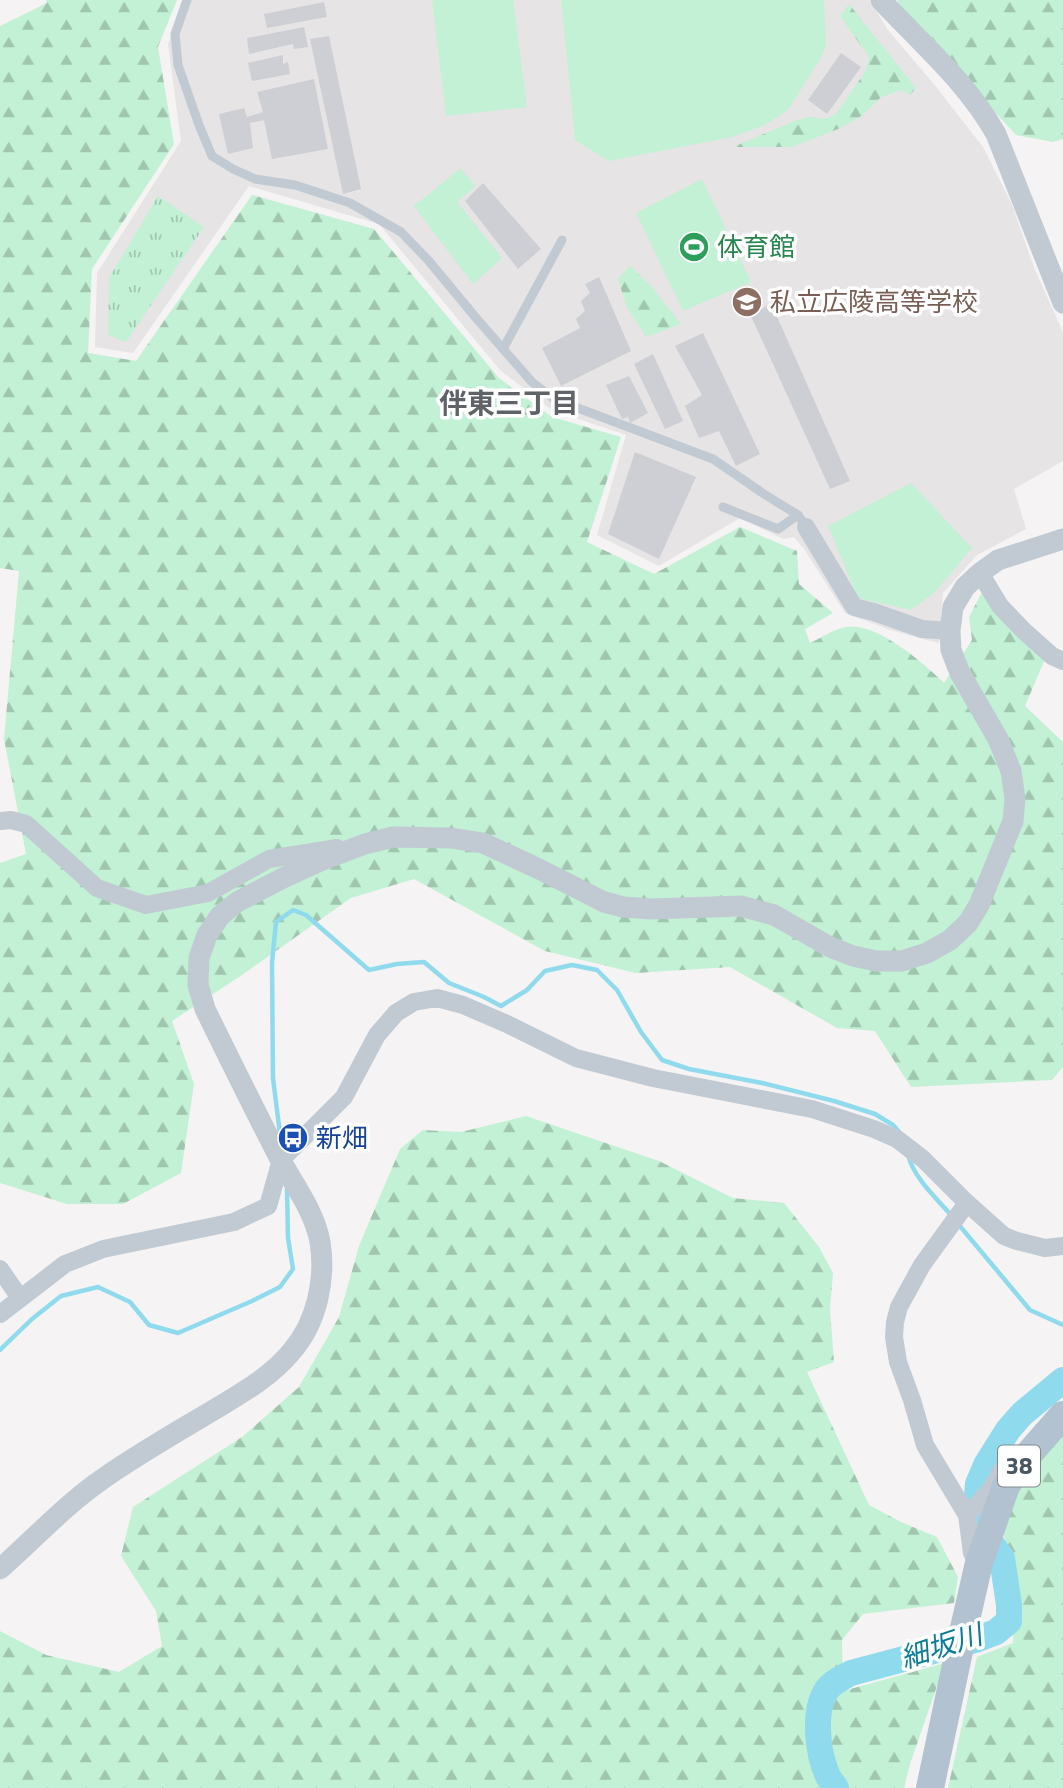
<svg xmlns="http://www.w3.org/2000/svg" width="1063" height="1788" font-family="'Titillium Web','Noto Sans JP',sans-serif">
  <style>
    .education { fill: #e6e4e5 }
    .grass { fill: url(#grass-tufts) }
    .forest { fill: url(#forest-firs) }
    .pitch { fill: #c3f1d5 }
    .lines { fill: none; stroke-linecap: round; stroke-linejoin: round }
    .stream { stroke: #90daee; stroke-width: 4.5 }
    .river { stroke: #90daee; stroke-width: 26 }
    .building { fill: #cdcfd5 }
    .service { stroke: #c1cad2; stroke-width: 9 }
    .minor { stroke: #c1cad2; stroke-width: 18 }
    .tertiary { stroke: #c1cad2; stroke-width: 21 }
    .primary { stroke: #b3c2d1; stroke-width: 28 }
    .labels { text-anchor: middle; stroke-width: 7; stroke-linejoin: round; paint-order: stroke }
    .shield { fill: #fff; stroke: #808990; stroke-width: 2 }
    .shield-label { font-size: 24px; font-weight: bold; fill: #4a5661 }
    .leisure-label { font-size: 26px; fill: #27864d; stroke: #fff; text-anchor: start }
    .education-label { font-size: 26px; fill: #785e54; stroke: #fff; text-anchor: start }
    .transit-label { font-size: 26px; fill: #164399; stroke: #fff; text-anchor: start }
    .neighbourhood-label { font-size: 28px; font-weight: bold; fill: #5f6368; stroke: #fff }
    .water-label { font-size: 28px; font-style: italic; fill: #0c7c9b; stroke: #fff }
  </style>
  <defs>
    <pattern id="grass-tufts" width="24" height="20" patternUnits="userSpaceOnUse" patternTransform="scale(1.75)"><rect width="24" height="20" fill="#c3f1d5"/><path d="M3 7l-1-3M5 7V3M7 7l1-3M15 17l-1-3M17 17v-4M19 17l1-3" fill="none" stroke="#a0c6b0"/></pattern>
    <pattern id="forest-firs" width="22" height="20" patternUnits="userSpaceOnUse" patternTransform="scale(1.75)"><rect width="22" height="20" fill="#c3f1d5"/><path d="M5 1l3.5 6h-7zM16 11l3.5 6h-7z" fill="#a0c6b0"/></pattern>
  </defs>
  <rect width="100%" height="100%" fill="#f5f3f3"/>
  <!-- education -->
  <path class="education" d="M184 0H870L888 30 933 83 983 147 1012 205 1035 270 1063 332V461L1014 489 1026 529 977 555 943 593 939 643 890 630 845 613 804 549 794 537 783 539 740 518 659 566 597 535 626 435 552 410 500 370 379 224 249 186 133 353 95 347 97 273 181 141 168 44Z"/>
  <!-- grass -->
  <path class="grass" d="M158 196 204 227 126 342 108 335 109 278Z"/>
  <!-- forest -->
  <g class="forest">
    <path d="M46 0H177L158 47 174 144 92 269 88 353 136 361 252 195 374 229 499 378 552 417 621 437 587 542 654 574 740 527 797 551 799 584 833 613 805 629 810 643C821 638 834 629 846 627 875 621 924 663 944 683L972 640 969 617 983 590 1045 659 1025 706 1063 742V1067L1052 1080 911 1087 875 1031 837 1028 730 967 636 973 545 951 414 879 351 898 239 977 172 1021 194 1084 181 1173 123 1204H67L0 1183V863L26 854 4 739 19 571 0 568V26L47 3Z"/>
    <path d="M897 0H1063V139L1053 142 1016 135 904 13Z"/>
    <path d="M849 4 916 88 910 95 901 90 881 97 863 115 838 129 792 147H733L794 121 810 117 824 119 835 115 865 72 869 57 840 16Z"/>
    <path d="M630 266 652 287 681 324 646 337 626 306 618 278Z"/>
    <path d="M526 1116 659 1161 733 1198 784 1203 819 1247 833 1273 830 1309 834 1362 807 1372 869 1505 903 1523 937 1537 958 1577 954 1603 863 1614 842 1640 843 1691 945 1663 910 1764 904 1788H0V1631L46 1655 119 1672 162 1646 156 1611 121 1556 133 1507 242 1437 299 1387 339 1317 359 1246 400 1149 423 1130 461 1132Z"/>
    <path d="M1063 1436V1788H948L977 1657 1013 1643 1014 1590 1001 1518 1025 1472Z"/>
  </g>
  <!-- pitch -->
  <g class="pitch">
    <path d="M432 0H513L527 107 446 116Z"/>
    <path d="M561 0H824L826 47 819 61 788 110 765 125 732 137 609 161 575 140Z"/>
    <path d="M461 168 475 186 457 202 502 258 473 284 414 206Z"/>
    <path d="M702 179 751 282 683 311 636 213Z"/>
    <path d="M911 483 972 548 934 593 911 610 858 598 828 526Z"/>
  </g>
  <g class="lines">
    <!-- stream -->
    <g class="stream">
      <path d="M281 1142 273 1078 272 963 276 922 293 910 306 915 369 970 397 964 424 962 449 983 484 997 501 1006 527 990 545 971 572 965 597 970 617 990 641 1032 662 1060 689 1069 762 1083 834 1101 875 1114 893 1125 900 1133"/>
      <path d="M908 1155C914 1178 936 1198 951 1215"/>
      <path d="M959 1225 1030 1310 1063 1325"/>
      <path d="M0 1350 32 1319 61 1296 98 1287 130 1302 149 1325 178 1333 252 1301 280 1287 293 1269 288 1238 287 1189"/>
    </g>
    <!-- river -->
    <path class="river" d="M836 1788C833 1784 829 1779 827 1774 818 1753 813 1714 825 1693 830 1683 842 1678 851 1673L975 1640 996 1632 1009 1621V1605L1002 1558 993 1546 976 1506 978 1484 986 1465 1008 1430 1022 1414 1063 1380"/>
  </g>
  <!-- building -->
  <g class="building">
    <path d="M324 2 327 17 267 28 264 14Z"/>
    <path d="M304 27 308 47 294 49 293 44 249 54 247 38Z"/>
    <path d="M329 36 361 189 343 194 310 39Z"/>
    <path d="M841 53 861 67 827 114 808 100Z"/>
    <path d="M283 55V64L288 62 290 74 252 81 248 63Z"/>
    <path d="M314 79 328 149 272 159 264 120 250 123 253 148 228 154 219 114 244 108 247 117 263 112 257 92Z"/>
    <path d="M483 183 541 249 518 269 465 201Z"/>
    <path d="M599 277 631 351 561 386 542 348 580 328 576 319 585 311 581 301 590 293 585 284Z"/>
    <path d="M771 303 850 481 830 489 751 316Z"/>
    <path d="M703 333 760 454 736 466 719 431 699 438 685 406 702 395 675 346Z"/>
    <path d="M653 354 683 421 665 429 634 364Z"/>
    <path d="M629 376 648 413 630 423 628 417 622 419 606 385Z"/>
    <path d="M635 452 696 477 659 559 608 534Z"/>
  </g>
  <g class="lines">
    <!-- service -->
    <g class="service">
      <path d="M187 0 175 34 178 65 199 125 212 156 233 169 255 179 295 185 350 203 401 232 428 260 477 319 532 382 554 399 713 459 764 494 798 515 806 527"/>
      <path d="M503 349 562 240"/>
      <path d="M723 507 778 529 798 515"/>
    </g>
    <!-- minor -->
    <g class="minor">
      <path d="M806 527 854 607 874 612 922 629 950 631"/>
      <path d="M980 573 1000 606 1024 631 1052 656 1063 661"/>
      <path d="M0 821 11 820 26 824 97 888 146 905 208 893 269 859 337 848"/>
      <path d="M0 1269 20 1298"/>
      <path d="M0 1314 65 1264 103 1249 234 1222 268 1206 281 1160 344 1097 377 1035 396 1013 414 1002 437 998 463 1005 507 1024 576 1058 653 1078 812 1109 874 1129 897 1139 923 1159 967 1203 1004 1236 1017 1241 1045 1248 1063 1246"/>
      <path d="M967 1515 925 1445 912 1400 898 1362 894 1337 895 1322 899 1307 922 1265 967 1203"/>
      <path d="M979 1563 972 1553 967 1515 991 1489 1002 1470"/>
    </g>
    <!-- tertiary -->
    <g class="tertiary">
      <path d="M881 0C921 43 967 82 996 134L1063 303"/>
      <path d="M0 1569C34 1539 66 1504 104 1478 138 1454 175 1433 212 1411 240 1394 271 1377 292 1351 317 1322 326 1279 320 1242 315 1213 295 1186 281 1161 255 1111 230 1060 205 1009L198 985 199 958 207 935 220 916 237 902 285 877 325 859 365 844 393 837 451 838 483 843 537 868 604 902 623 907 651 909 741 906 774 915 830 947 853 956 876 961H902L927 953 950 940 968 923 979 905 1013 821 1015 799 1011 771 998 739 960 673 951 650 950 631 953 607 965 587 980 573 998 560 1063 539"/>
    </g>
    <!-- primary -->
    <path class="primary" d="M930 1788 962 1637 979 1563 1006 1486 1020 1464 1063 1415"/>
  </g>
  <!-- icons -->
  <defs>
    <g id="stadium-disc" transform="scale(1.575)"><circle r="9.5" fill="#2e9e5b" stroke="#fff"/><path d="M0-5a6.5 5 0 1 0 0 10a6.5 5 0 1 0 0-10ZM-3.5-1.8h7v3.6h-7Z" fill="#fff"/></g>
    <g id="school-disc" transform="scale(1.575)"><circle r="9.5" fill="#8d6e63" stroke="#fff"/><path d="M0-5L7-2L0 1L-7-2ZM-4 1L0 2.5L4 1V4Q0 6-4 4Z" fill="#fff"/></g>
    <g id="bus-disc" transform="scale(1.575)"><circle r="9.5" fill="#1a4fb4" stroke="#fff"/><path d="M-5-6H5V4H4V6H2V4H-2V6H-4V4H-5ZM-3.5-4V0h7V-4ZM-3.5 1.2v1.5H-2V1.2ZM2 1.2v1.5H3.5V1.2Z" fill="#fff"/></g>
  </defs>
  <g fill-rule="evenodd">
    <use href="#stadium-disc" x="694" y="247"/>
    <use href="#school-disc" x="747" y="302"/>
    <use href="#bus-disc" x="293" y="1138"/>
  </g>
  <g class="labels">
    <!-- shield labels -->
    <rect class="shield" x="998" y="1445.5" width="42" height="41" rx="5"/>
    <g class="shield-label">
      <text x="1019" y="1474">38</text>
    </g>
    <!-- leisure labels -->
    <g class="leisure-label">
      <text x="717" y="256">体育館</text>
    </g>
    <!-- education labels -->
    <g class="education-label">
      <text x="770" y="311">私立広陵高等学校</text>
    </g>
    <!-- transit labels -->
    <g class="transit-label">
      <text x="316" y="1147">新畑</text>
    </g>
    <!-- neighbourhood labels -->
    <g class="neighbourhood-label">
      <text x="509" y="413">伴東三丁目</text>
    </g>
    <!-- water labels -->
    <g class="water-label">
      <text transform="translate(941 1646) rotate(-18)" y="10">細坂川</text>
    </g>
  </g>
</svg>
